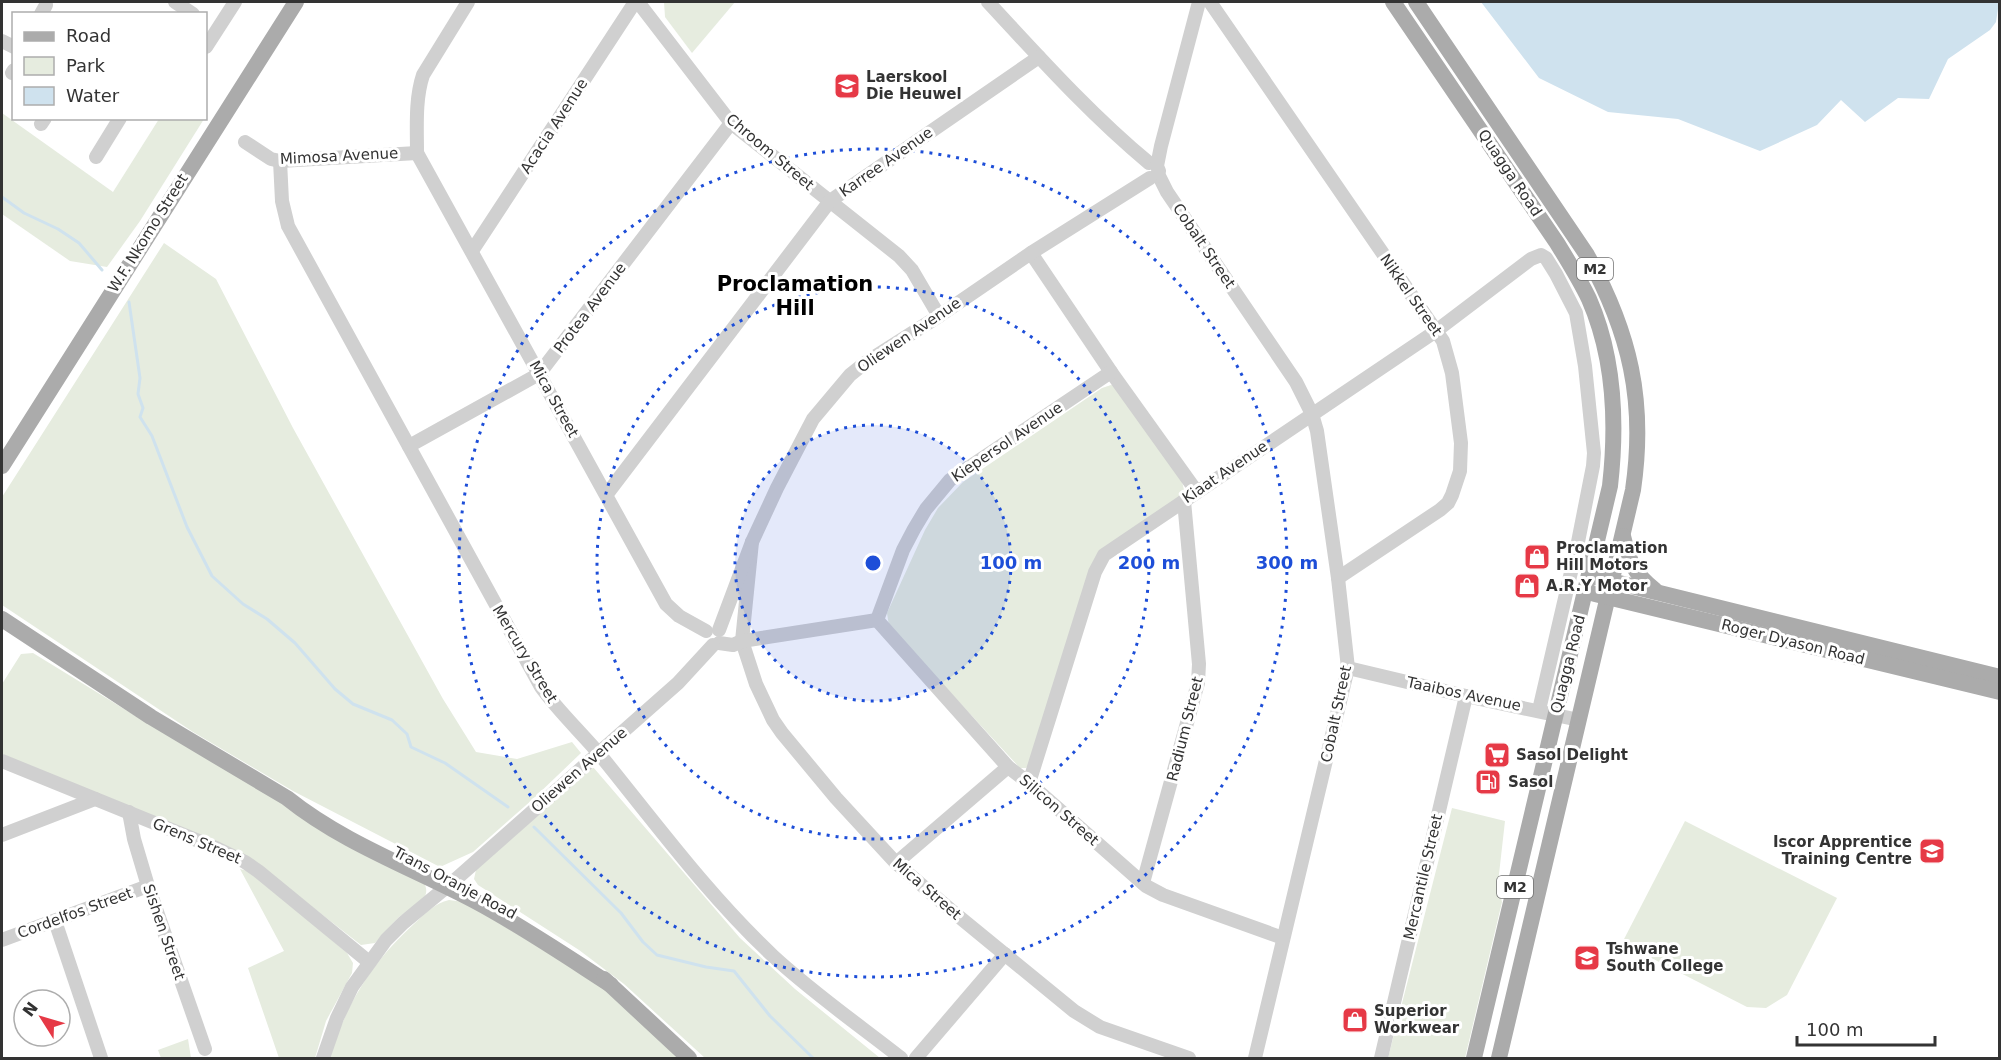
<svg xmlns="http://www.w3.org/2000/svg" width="2001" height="1060" font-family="'DejaVu Sans',sans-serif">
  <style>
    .green { fill: #e6ecdf }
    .water { fill: #cfe2ee }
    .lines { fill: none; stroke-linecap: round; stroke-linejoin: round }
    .stream { stroke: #cfe2ee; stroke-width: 3 }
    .minor { stroke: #d0d0d0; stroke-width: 14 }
    .major { stroke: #ababab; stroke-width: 16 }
    .ring { fill: none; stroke: #1d4ed8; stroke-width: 3; stroke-dasharray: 3 6 }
    .labels { text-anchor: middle; stroke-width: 6; stroke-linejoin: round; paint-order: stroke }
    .shield { fill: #fff; stroke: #707070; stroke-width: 1.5 }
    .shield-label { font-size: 14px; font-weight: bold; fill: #333 }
    .poi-label { font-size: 15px; font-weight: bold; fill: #333; stroke: #fff; text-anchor: start }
    .street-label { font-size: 15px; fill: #333; stroke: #fff }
    .district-label { font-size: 21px; font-weight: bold; fill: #000; stroke: #fff }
    .centre { fill: #1d4ed8; stroke: #fff; stroke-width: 3 }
    .ring-label { font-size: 18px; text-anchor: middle; font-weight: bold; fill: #1d4ed8; stroke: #fff; stroke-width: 6; stroke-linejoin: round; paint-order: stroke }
  </style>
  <rect width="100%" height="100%" fill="#fff"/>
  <!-- green -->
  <g class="green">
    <path d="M664 2H735L692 53 665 17Z"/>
    <path d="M2 113 113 192 159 119H204L140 221 107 267 70 261 2 214Z"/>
    <path d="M164 243 216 279 293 428 443 699 476 752 517 759 572 742 581 753 533 799 473 852 440 867 293 791 193 732 2 605V497Z"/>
    <path d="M1111 385 1116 386 1181 477 1184 490 1183 496 1106 547 1031 763 1026 768H1020L889 626 887 613 925 530 938 508 963 482 1102 388Z"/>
    <path d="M33 653 147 723 424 883C434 901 408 909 398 918 390 926 382 935 375 943L361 945 256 863 2 754V684L21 654Z"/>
    <path d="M593 767 740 938 795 989 880 1058H705L624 984 579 950 478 885 474 879 476 870Z"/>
    <path d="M1452 808 1505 821 1498 883 1502 902 1465 1058H1388Z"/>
    <path d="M1685 821 1837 898 1787 995 1766 1008 1747 1007 1622 943Z"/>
    <path d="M240 869 252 872 262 880 347 953 353 963 352 973 326 1021 315 1058H279L248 968 284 951Z"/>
    <path d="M449 900 464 902 588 977 607 992 679 1058H329C347 1003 372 962 415 923 426 913 435 903 449 900Z"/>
    <path d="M188 1039 191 1058H161L158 1050Z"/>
  </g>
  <!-- water -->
  <path class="water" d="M1481 2H1999L1996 22 1990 30 1948 59 1929 99 1898 98 1865 122 1841 100 1817 125 1760 151 1678 119 1608 112 1539 78Z"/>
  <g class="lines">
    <!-- stream -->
    <g class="stream">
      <path d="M2 197 24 213 58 229 79 243 102 270"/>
      <path d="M129 302 140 378 138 394 143 408 140 417 152 436 187 527 212 576 243 604 267 619 295 643 335 689 353 704 392 720 407 734 411 747 445 763 508 807"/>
      <path d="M534 827 621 913 643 942 657 955 706 967 734 971 770 1016 813 1058"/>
    </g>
    <!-- minor -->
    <g class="minor">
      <path d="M175 2 193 14"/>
      <path d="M638 2 731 123 899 256 912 270 939 316"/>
      <path d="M988 2C1039 57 1091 115 1149 163"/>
      <path d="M1210 2 1443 341 1452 373 1461 443 1460 471 1452 495 1448 503 1440 510 1338 578"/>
      <path d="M41 14 46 5"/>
      <path d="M2 41 14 47"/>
      <path d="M206 47 235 2"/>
      <path d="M12 73 14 70"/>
      <path d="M41 124 45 118"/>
      <path d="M245 142 271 159 280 161 417 153"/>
      <path d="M417 153 666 604 679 616 706 631"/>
      <path d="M417 153C417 127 415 99 423 75L468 2"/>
      <path d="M96 157 120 118"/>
      <path d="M280 161 282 201 288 226 541 687C559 712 581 732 601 756 656 824 709 896 773 956 813 993 859 1025 901 1058"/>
      <path d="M1158 174 1167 192 1296 382 1312 414 1317 431 1338 578 1348 668 1255 1058"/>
      <path d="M1156 176 1159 171 1157 166 1161 146 1199 2"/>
      <path d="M472 251 635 2"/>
      <path d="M1031 253 1111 372 1197 492"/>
      <path d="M409 446 539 374 731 123"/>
      <path d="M607 494 830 201 1039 57"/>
      <path d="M752 542 742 641 756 684 773 720 782 733 836 798 896 863 952 911 1074 1011 1100 1027 1189 1058"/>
      <path d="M877 620 1008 767 1029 783 1146 886 1163 895 1283 938"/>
      <path d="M877 620 903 550 914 529 926 509 950 480 1111 372"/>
      <path d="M719 630 752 542 777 488 813 419 850 375 865 363 939 316 1031 253 1150 178"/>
      <path d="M719 643 733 645 742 641 877 620"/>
      <path d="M1348 668 1466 696 1579 720"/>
      <path d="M2 761 216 848 245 862 258 871 369 962"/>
      <path d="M1029 783 1095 572 1104 555 1436 331 1531 259 1541 255 1546 258 1556 274 1576 313 1585 366 1594 453 1593 466 1578 542 1539 710"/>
      <path d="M129 812 134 839 148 886 205 1049"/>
      <path d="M2 835 95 799"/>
      <path d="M896 863 1008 767"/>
      <path d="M1143 883 1198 683 1199 664 1184 501"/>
      <path d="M55 921 101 1058"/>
      <path d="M2 940 148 886"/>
      <path d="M323 1058 337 1018 352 987 386 940 403 923 455 880 678 683 713 645"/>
      <path d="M916 1058 1005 954"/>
      <path d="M1381 1058 1466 696"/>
    </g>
    <!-- major -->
    <g class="major">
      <path d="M1393 2 1557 243C1568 261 1580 280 1589 299 1615 358 1617 424 1610 486L1474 1058"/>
      <path d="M1416 2 1587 255C1630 333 1646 401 1633 490L1499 1058"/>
      <path d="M2 466 296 2"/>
      <path d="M1623 536C1629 561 1634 574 1655 590"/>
      <path d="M1599 578 2000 677"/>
      <path d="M1595 594 2000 692"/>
      <path d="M2 619 151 717 287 798C343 843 413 868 475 901 522 926 566 956 611 985"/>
      <path d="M604 979 689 1058"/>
    </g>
  </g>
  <!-- distance rings -->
  <circle cx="873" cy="563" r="138" fill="#1d4ed8" fill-opacity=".12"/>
  <g class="ring">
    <circle cx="873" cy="563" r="138"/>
    <circle cx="873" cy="563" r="276"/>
    <circle cx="873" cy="563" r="414"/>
  </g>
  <!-- icons -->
  <defs>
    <g id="school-square" transform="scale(1.35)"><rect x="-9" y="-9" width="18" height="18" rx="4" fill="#e63946" stroke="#fff"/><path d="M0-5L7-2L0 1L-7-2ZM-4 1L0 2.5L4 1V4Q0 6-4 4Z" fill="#fff"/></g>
    <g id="shop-square" transform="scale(1.35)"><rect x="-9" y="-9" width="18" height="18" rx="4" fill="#e63946" stroke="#fff"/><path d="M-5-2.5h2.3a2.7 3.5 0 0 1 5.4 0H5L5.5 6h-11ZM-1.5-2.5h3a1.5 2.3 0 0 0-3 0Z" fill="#fff"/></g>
    <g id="supermarket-square" transform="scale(1.35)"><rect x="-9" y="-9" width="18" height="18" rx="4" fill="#e63946" stroke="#fff"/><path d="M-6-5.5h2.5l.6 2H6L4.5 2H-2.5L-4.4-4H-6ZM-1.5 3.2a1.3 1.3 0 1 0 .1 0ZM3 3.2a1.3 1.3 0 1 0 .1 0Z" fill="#fff"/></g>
    <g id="fuel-square" transform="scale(1.35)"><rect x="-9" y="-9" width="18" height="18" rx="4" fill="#e63946" stroke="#fff"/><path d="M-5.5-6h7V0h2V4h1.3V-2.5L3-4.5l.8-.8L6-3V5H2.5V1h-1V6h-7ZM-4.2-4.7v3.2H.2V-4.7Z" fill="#fff"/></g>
    <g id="university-square" transform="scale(1.35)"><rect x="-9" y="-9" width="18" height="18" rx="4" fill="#e63946" stroke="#fff"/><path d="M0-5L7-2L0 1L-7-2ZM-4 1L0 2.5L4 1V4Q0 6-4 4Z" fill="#fff"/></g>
  </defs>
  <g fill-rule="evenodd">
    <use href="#school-square" x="847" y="86"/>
    <use href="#shop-square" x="1537" y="557"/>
    <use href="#shop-square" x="1527" y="586"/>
    <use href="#supermarket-square" x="1497" y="755"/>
    <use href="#fuel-square" x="1488" y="782"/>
    <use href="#university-square" x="1932" y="851"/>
    <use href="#university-square" x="1587" y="958"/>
    <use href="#shop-square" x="1355" y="1020"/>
  </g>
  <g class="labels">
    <!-- shield labels -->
    <g class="shield">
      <rect x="1577" y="258" width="36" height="22" rx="4.5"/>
      <rect x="1497" y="876" width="36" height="22" rx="4.5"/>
    </g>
    <g class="shield-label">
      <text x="1595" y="274">M2</text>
      <text x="1515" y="892">M2</text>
    </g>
    <!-- poi labels -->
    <g class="poi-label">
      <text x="866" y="82">Laerskool<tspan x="866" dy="17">Die Heuwel</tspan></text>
      <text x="1556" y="553">Proclamation<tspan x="1556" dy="17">Hill Motors</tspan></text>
      <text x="1546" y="591">A.R.Y Motor</text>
      <text x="1516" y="760">Sasol Delight</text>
      <text x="1508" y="787">Sasol</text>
      <text x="1912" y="847" text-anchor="end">Iscor Apprentice<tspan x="1912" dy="17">Training Centre</tspan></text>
      <text x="1606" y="954">Tshwane<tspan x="1606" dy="17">South College</tspan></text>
      <text x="1374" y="1016">Superior<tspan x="1374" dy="17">Workwear</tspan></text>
    </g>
    <!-- street labels -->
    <g class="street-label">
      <text transform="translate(554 126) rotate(-57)" y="5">Acacia Avenue</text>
      <text transform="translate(770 152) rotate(40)" y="5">Chroom Street</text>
      <text transform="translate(339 156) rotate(-3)" y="5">Mimosa Avenue</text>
      <text transform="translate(886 162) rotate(-35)" y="5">Karree Avenue</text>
      <text transform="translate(1510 173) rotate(56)" y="5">Quagga Road</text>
      <text transform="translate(148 233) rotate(-58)" y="5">W.F. Nkomo Street</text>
      <text transform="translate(1204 246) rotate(56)" y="5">Cobalt Street</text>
      <text transform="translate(1411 295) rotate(55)" y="5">Nikkel Street</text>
      <text transform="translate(590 308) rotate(-53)" y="5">Protea Avenue</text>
      <text transform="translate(909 335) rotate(-34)" y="5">Oliewen Avenue</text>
      <text transform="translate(554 399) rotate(61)" y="5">Mica Street</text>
      <text transform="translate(1007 442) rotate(-34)" y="5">Kiepersol Avenue</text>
      <text transform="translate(1225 472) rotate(-34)" y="5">Kiaat Avenue</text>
      <text transform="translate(1793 642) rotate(14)" y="5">Roger Dyason Road</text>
      <text transform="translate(525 654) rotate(59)" y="5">Mercury Street</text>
      <text transform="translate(1568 664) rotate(-76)" y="5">Quagga Road</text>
      <text transform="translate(1464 694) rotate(12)" y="5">Taaibos Avenue</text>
      <text transform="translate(1336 714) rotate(-78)" y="5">Cobalt Street</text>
      <text transform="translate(1185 729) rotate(-76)" y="5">Radium Street</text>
      <text transform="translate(579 770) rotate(-41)" y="5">Oliewen Avenue</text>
      <text transform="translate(1059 810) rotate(41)" y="5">Silicon Street</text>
      <text transform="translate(197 841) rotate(23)" y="5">Grens Street</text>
      <text transform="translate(1423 877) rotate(-77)" y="5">Mercantile Street</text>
      <text transform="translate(455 883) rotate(28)" y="5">Trans Oranje Road</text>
      <text transform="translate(927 889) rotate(41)" y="5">Mica Street</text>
      <text transform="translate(75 913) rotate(-20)" y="5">Cordelfos Street</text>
      <text transform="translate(164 932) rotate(71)" y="5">Sishen Street</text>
    </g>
    <!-- district labels -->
    <g class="district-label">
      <text x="795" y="291">Proclamation<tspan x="795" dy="24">Hill</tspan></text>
    </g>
  </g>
  <circle cx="873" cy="563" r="9" class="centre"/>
  <g class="ring-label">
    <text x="1011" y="569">100 m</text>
    <text x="1149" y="569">200 m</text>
    <text x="1287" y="569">300 m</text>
  </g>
  <!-- border -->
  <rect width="2001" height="1060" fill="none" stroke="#333333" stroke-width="6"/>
  <!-- legend -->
  <rect x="12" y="12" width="195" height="108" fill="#ffffff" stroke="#adadad" stroke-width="1.5"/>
  <rect x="24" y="32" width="30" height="9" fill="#ababab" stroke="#adadad" stroke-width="1.5"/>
  <text x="66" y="42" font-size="18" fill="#333333">Road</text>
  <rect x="24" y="57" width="30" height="18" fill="#e6ecdf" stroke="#adadad" stroke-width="1.5"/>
  <text x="66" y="72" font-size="18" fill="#333333">Park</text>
  <rect x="24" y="87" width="30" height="18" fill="#cfe2ee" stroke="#adadad" stroke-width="1.5"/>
  <text x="66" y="102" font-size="18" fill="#333333">Water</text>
  <!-- north arrow -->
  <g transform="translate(42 1018) rotate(307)"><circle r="28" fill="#ffffff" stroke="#adadad" stroke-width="1.5"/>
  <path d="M0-4.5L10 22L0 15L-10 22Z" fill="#e63946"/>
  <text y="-9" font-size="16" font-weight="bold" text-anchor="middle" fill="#333333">N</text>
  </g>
  <!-- scale -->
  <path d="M1797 1036v9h138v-9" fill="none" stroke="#333333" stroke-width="3"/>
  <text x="1806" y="1036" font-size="18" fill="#333333" stroke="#ffffff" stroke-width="4.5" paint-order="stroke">100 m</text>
</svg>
